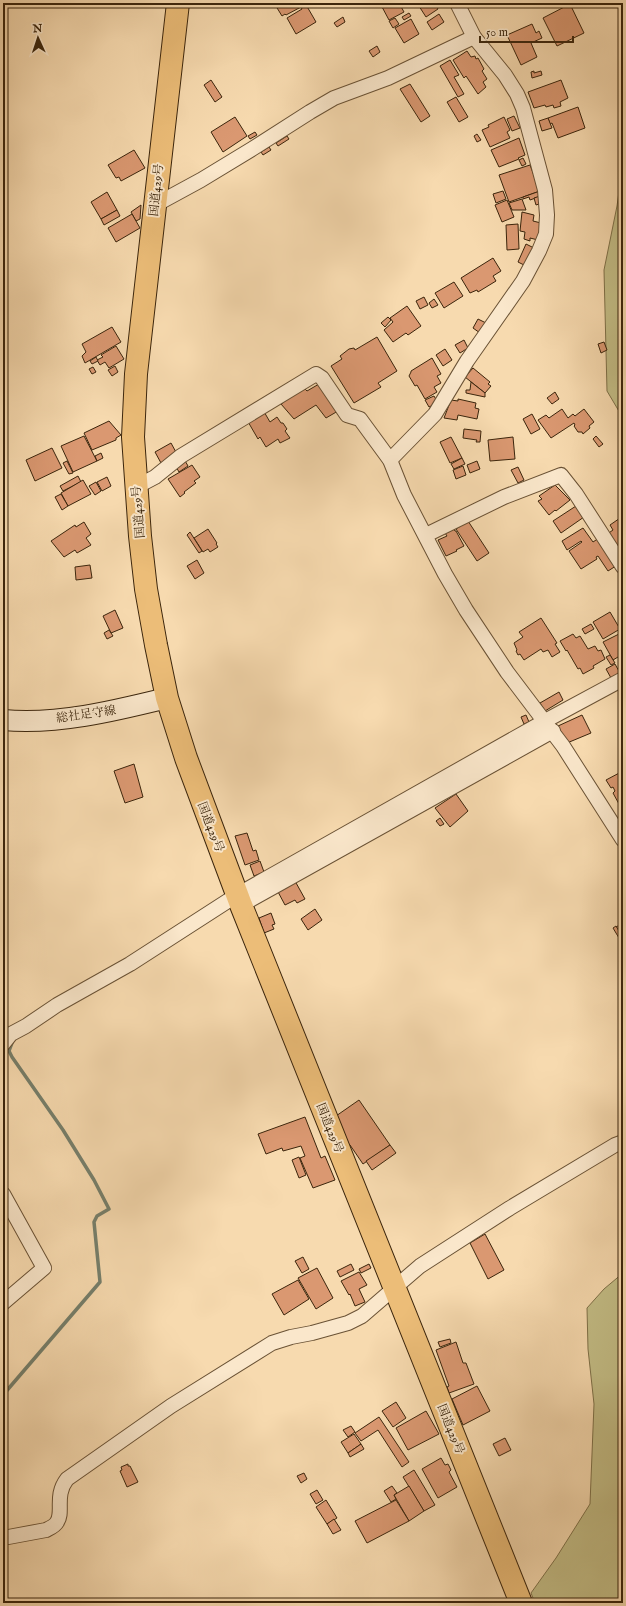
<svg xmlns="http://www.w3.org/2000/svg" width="626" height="1606" font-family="'IM FELL English','Noto Serif JP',serif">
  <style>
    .green { fill: #c3bd86; stroke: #7f7149 }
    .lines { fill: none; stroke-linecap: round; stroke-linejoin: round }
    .stream { stroke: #767f6b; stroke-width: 3.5 }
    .building { fill: #da9871; stroke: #3b250c }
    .minor-casing { stroke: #6a5235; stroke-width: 16 }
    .secondary-casing { stroke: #3b250c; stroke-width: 22 }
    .trunk-casing { stroke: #3b250c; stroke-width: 24 }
    .minor { stroke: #fae7cb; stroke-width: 14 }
    .secondary { stroke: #fae7cb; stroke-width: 20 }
    .trunk { stroke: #ecbd78; stroke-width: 22 }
    .labels { text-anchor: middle; stroke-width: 4; stroke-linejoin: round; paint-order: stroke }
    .street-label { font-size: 12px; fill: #3b250c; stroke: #fae7cb }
  </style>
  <rect width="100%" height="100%" fill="#f7daaf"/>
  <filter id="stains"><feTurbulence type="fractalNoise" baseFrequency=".005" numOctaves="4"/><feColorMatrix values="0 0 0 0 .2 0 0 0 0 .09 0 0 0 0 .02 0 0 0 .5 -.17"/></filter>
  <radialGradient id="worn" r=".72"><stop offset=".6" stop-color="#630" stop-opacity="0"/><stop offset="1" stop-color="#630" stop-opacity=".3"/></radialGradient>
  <!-- green -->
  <g class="green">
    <path d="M623 163V418L607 391 604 270 617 206Z"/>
    <path d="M623 1273V1603H535L531 1593 556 1558 590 1504 594 1404 588 1349 587 1308 604 1289Z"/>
  </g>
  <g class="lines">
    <!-- stream -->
    <path class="stream" d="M3 1395 100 1282 94 1222 97 1216 109 1209 94 1180 63 1130 12 1057 9 1051 12 1043"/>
  </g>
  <!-- building -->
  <g class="building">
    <path d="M274 3H305L316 22 296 34 287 18 302 9 301 7 286 15 285 14 282 16Z"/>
    <path d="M385 3H399L404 12 389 20 381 5Z"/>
    <path d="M417 3H435L438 9 426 17Z"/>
    <path d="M570 4 584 33 557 46 543 18Z"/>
    <path d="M409 13 411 16 404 20 402 17Z"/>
    <path d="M439 14 444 22 432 30 427 22Z"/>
    <path d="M343 17 345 22 337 27 334 23Z"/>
    <path d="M395 18 399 24 393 28 389 21Z"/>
    <path d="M411 19 419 34 404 43 395 28Z"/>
    <path d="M532 24 536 33 539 31 542 38 531 43 537 57 521 65 507 35Z"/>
    <path d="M377 46 380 52 373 57 369 51Z"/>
    <path d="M467 51 471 57 475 56 476 59 478 58 484 69 482 71 487 79 483 82 486 87 478 94 466 76 464 78 453 60Z"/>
    <path d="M450 60 459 75 454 77 464 94 458 97 440 66Z"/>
    <path d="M534 71V73L541 71 542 75 532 78 531 72Z"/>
    <path d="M211 80 222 97 215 102 204 85Z"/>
    <path d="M561 80 568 98 560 102 561 106 554 108 553 105 546 107 545 105 534 108 528 92Z"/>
    <path d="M410 84 430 116 421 122 400 89Z"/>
    <path d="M456 97 468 117 459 122 447 102Z"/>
    <path d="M578 107 585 128 558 138 552 123 550 124 548 118Z"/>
    <path d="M514 116 520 128 512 131 507 119Z"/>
    <path d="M235 117 247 136 223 152 211 132Z"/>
    <path d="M504 117 510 130 507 132 510 138 490 147 482 130 489 127 488 125Z"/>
    <path d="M548 118 552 128 542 131 539 121Z"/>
    <path d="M255 132 257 135 250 139 248 136Z"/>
    <path d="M477 134 481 140 477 142 474 136Z"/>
    <path d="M287 136 289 139 278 146 276 143Z"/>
    <path d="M519 138 525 155 518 158 519 159 499 167 491 150Z"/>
    <path d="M269 147 271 150 263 155 261 152Z"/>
    <path d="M134 150 145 168 121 181 119 177 116 178 108 165Z"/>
    <path d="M523 158 526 164 522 166 519 160Z"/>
    <path d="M530 165 540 191 509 202 499 175Z"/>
    <path d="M503 191 506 199 496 203 493 194Z"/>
    <path d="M540 191 541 196 530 200 529 197 523 199V197Z"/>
    <path d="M107 192 117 210 101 219 91 202Z"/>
    <path d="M540 196 542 203 536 205 534 198Z"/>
    <path d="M522 199 526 210H512L509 203Z"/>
    <path d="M507 200 514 217 502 222 495 205Z"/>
    <path d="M141 205 140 219 136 221 131 212Z"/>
    <path d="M117 210 120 216 104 225 101 219Z"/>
    <path d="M522 212 534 215 533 221 541 223 538 240 530 238V241L524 239 525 232 520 231Z"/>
    <path d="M132 214 140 228 116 242 108 228Z"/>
    <path d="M518 224 519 249 507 250 506 225Z"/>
    <path d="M526 244 534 248 526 266 518 262Z"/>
    <path d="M493 258 501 271 493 276 496 281 478 292 477 290 470 293 461 278Z"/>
    <path d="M454 282 463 296 444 308 435 293Z"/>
    <path d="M424 297 428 305 420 309 416 301Z"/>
    <path d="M434 299 438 305 432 308 429 303Z"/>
    <path d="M407 306 421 326 408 335 406 333 393 342 384 330 393 322 390 318Z"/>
    <path d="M388 317 391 320 385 327 381 323Z"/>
    <path d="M478 319 486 323 480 333 473 328Z"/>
    <path d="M112 327 121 342 85 363 82 356 86 352 82 344Z"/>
    <path d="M377 337 397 371 378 383 381 387 354 403 331 366 342 359 340 356 349 349 354 348 355 350Z"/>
    <path d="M464 340 468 348 460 353 455 345Z"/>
    <path d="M604 342 607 350 601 353 598 344Z"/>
    <path d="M116 346 124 359 109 368 105 362 100 365 97 360 103 357 101 355Z"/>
    <path d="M445 349 452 360 443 366 436 355Z"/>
    <path d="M96 357 98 361 92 364 90 361Z"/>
    <path d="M432 358 441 374 437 376 441 383 434 387 437 392 425 399 417 385 415 386 409 376 411 372V371Z"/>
    <path d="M115 366 118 372 112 376 108 370Z"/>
    <path d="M93 367 96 372 92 374 89 369Z"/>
    <path d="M473 368 490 382 488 384 491 386 485 393 465 377Z"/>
    <path d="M471 382 485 393V397L466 393V390H470Z"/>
    <path d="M319 384 338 411 326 418 316 405 294 419 281 404 283 403 282 400 304 388 307 391Z"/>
    <path d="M555 392 559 399 552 404 547 398Z"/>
    <path d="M434 396 438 403 429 407 425 400Z"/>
    <path d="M458 399 476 403 475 408 479 409 477 419 458 415 457 420 444 418 451 400 458 401Z"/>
    <path d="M562 409 568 418 573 414 575 416 584 409 594 422 589 426 590 428 583 434 582 432H578L574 426 575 425 574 423 551 438 538 420 546 415 549 418Z"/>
    <path d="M263 410 270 422 277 417 281 423H283L287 429 285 431 290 438 280 443 278 439 266 447 260 437 258 439 247 420Z"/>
    <path d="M532 414 540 429 531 434 523 419Z"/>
    <path d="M109 421 121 435 116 438V440L92 450 84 433Z"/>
    <path d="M464 429 481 431 480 442H476L477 440 463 438Z"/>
    <path d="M84 436 97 461 73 472 61 446Z"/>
    <path d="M596 436 603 444 599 447 593 439Z"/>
    <path d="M451 437 462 458 450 463 440 442Z"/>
    <path d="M513 437 515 459 490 461 488 440Z"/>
    <path d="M171 443 177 454 161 463 155 452Z"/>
    <path d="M52 448 62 468 35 481 26 460Z"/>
    <path d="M101 453 103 458 97 461 95 456Z"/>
    <path d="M462 458 465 464 454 469 451 464Z"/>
    <path d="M184 459 188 466 179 472 175 465Z"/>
    <path d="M67 461 73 473 69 474 63 463Z"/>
    <path d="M477 461 480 469 470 473 467 465Z"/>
    <path d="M192 465 200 477 194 481 196 483 184 492 185 493 180 497 168 479Z"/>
    <path d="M463 466 466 475 456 479 453 470Z"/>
    <path d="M518 467 524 480 518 483 511 470Z"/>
    <path d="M78 476 81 482 63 491 60 486Z"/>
    <path d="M107 477 111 486 102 491 97 482Z"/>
    <path d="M83 480 91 494 68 506 61 493Z"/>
    <path d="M96 482 101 491 95 495 89 486Z"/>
    <path d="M555 485 570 500 556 511 555 510 549 515 538 501 542 499 539 496Z"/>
    <path d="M61 494 68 506 62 510 55 497Z"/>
    <path d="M576 506 584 517 561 533 553 521Z"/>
    <path d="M623 516V547L616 551 606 535 613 530 610 525Z"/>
    <path d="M468 521 489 553 477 561 456 529Z"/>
    <path d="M84 522 91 534 86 538 91 545 77 553 75 550 64 557 51 541 75 525 76 527Z"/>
    <path d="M453 528 455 531H456L464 546 456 550 457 551 446 556 438 540 447 536 445 533Z"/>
    <path d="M583 528 593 542 599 538 619 564 608 571 598 556 596 557 597 559 581 569 569 551 582 542 581 541 567 550 562 541Z"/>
    <path d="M208 529 217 543 216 544 218 547 210 552 208 549 203 552 194 538Z"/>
    <path d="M190 532 202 551 199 553 187 535Z"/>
    <path d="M197 560 204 573 195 579 187 566Z"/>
    <path d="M90 565 92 578 76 580 75 567Z"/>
    <path d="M115 610 123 628 111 633 103 616Z"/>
    <path d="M610 612 620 629 603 639 593 622Z"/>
    <path d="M541 618 557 643 555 644 560 652 552 657 548 650 543 652 541 649 524 660 520 654 518 655 516 651 517 650 514 643 523 637 519 632Z"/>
    <path d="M591 624 594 629 585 634 582 629Z"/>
    <path d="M109 630 113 636 107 639 104 633Z"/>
    <path d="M623 632V654L613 660 603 642Z"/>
    <path d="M573 634 576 638 580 636 588 649 595 646 598 651 601 650 605 659 593 666 594 668 583 674 580 668 578 669 567 650 566 651 560 641Z"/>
    <path d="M610 655 615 663 611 665 606 657Z"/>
    <path d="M615 664 620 673 611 678 606 669Z"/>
    <path d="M559 692 563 700 545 711 540 703Z"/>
    <path d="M526 715 529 722 524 724 521 717Z"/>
    <path d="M582 715 591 733 567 743 558 726Z"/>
    <path d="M134 764 143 797 125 803 114 771Z"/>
    <path d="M623 771V802L619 804 613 793 615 791 613 787 611 788 606 780Z"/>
    <path d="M456 794 468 811 450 827 435 808Z"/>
    <path d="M440 818 444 824 440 826 436 821Z"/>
    <path d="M247 833 253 851 256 850 259 860 245 865 235 836Z"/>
    <path d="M260 861 264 872 254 876 250 865Z"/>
    <path d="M295 881 305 899 297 903 295 900 285 905 277 890Z"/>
    <path d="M315 909 322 920 308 930 301 919Z"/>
    <path d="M271 913 275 924 272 925 274 929 264 933 259 918Z"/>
    <path d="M623 923V938L616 927Z"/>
    <path d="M616 926 623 938 622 943 613 928Z"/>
    <path d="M359 1100 390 1145 363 1164 350 1145 348 1146 336 1116Z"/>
    <path d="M305 1117 321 1158 325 1156 335 1180 313 1188 300 1158 305 1156 301 1146 283 1151 282 1148 266 1154 258 1134Z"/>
    <path d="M390 1145 396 1153 372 1170 366 1161Z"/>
    <path d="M299 1157 306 1175 299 1178 292 1160Z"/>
    <path d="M485 1234 504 1270 488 1279 470 1243Z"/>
    <path d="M303 1257 309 1269 302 1273 295 1261Z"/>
    <path d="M351 1264 354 1270 340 1277 337 1271Z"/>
    <path d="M369 1264 371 1268 361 1273 359 1269Z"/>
    <path d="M317 1268 333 1298 316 1309 298 1278Z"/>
    <path d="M359 1272 367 1285 359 1289 365 1302 355 1306 350 1294 349 1295 341 1281Z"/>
    <path d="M298 1280 309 1299 284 1315 272 1294Z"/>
    <path d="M450 1339 451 1343 440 1347 438 1342Z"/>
    <path d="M456 1342 463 1363H466L474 1384 449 1393 447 1387 449 1386 436 1350Z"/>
    <path d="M477 1386 490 1411 463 1425 452 1399Z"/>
    <path d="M396 1402 406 1418 393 1427 382 1411Z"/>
    <path d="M426 1411 439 1434 408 1450 396 1428Z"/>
    <path d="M379 1417 409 1462 402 1467 378 1430 361 1441 355 1433Z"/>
    <path d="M351 1426 355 1432 348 1437 343 1430Z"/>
    <path d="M354 1434 361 1444 348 1453 341 1442Z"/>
    <path d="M505 1438 511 1450 499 1456 493 1444Z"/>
    <path d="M361 1444 364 1449 350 1457 348 1453Z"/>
    <path d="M441 1458 445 1465 448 1464 451 1470 449 1472 457 1487 438 1498 422 1469Z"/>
    <path d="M128 1464V1466H130L138 1482 127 1487 120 1471 122 1470 121 1467Z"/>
    <path d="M414 1470 435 1505 424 1511 403 1477Z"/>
    <path d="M304 1473 307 1479 301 1483 297 1476Z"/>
    <path d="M392 1486 397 1493 394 1495 396 1499 391 1502 384 1491Z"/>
    <path d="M409 1486 424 1511 409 1521 394 1495Z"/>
    <path d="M317 1490 323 1500 316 1504 310 1494Z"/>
    <path d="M326 1500 337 1518 327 1524 316 1507Z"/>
    <path d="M396 1500 409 1521 367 1543 355 1521Z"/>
    <path d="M334 1519 341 1530 333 1534 327 1524Z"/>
  </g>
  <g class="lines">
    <!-- minor casing -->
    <g class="minor-casing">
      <g id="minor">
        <path d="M155 205 201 180 252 149 310 112 334 98 388 78 474 37"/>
        <path d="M390 460 435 414 467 361 523 281 539 251 546 234 547 215 545 190 523 108 517 94 505 75 474 37 457 3"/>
        <path d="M136 487 155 477 181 456 316 374 322 378 347 415 360 419 390 460 404 495 445 574 466 610 507 672 563 746 623 840"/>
        <path d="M426 535 504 497 561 475 576 494 623 567"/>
        <path d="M241 905 553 731"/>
        <path d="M3 1044 11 1034 26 1026 57 1005 130 964 237 895 545 721 623 679"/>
        <path d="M3 1194 44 1268 3 1303"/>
        <path d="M3 1538 46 1530C50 1528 55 1526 57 1522 64 1512 54 1496 67 1479L171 1406 272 1343 291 1337 312 1333 348 1323 362 1316 420 1266 510 1208 615 1145 623 1142"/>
      </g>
    </g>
    <!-- secondary casing -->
    <g class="secondary-casing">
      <path id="secondary" d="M3 720C58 725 114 711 167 698"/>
    </g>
    <!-- trunk casing -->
    <g class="trunk-casing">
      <path id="trunk" d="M178 3 136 374 133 437 140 536 146 589 156 645 167 698 186 758 241 905 521 1603"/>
    </g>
    <!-- minor -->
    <use href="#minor" class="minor"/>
    <!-- secondary -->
    <use href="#secondary" class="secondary"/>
    <!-- trunk -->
    <use href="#trunk" class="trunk"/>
  </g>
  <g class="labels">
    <!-- street labels -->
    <g class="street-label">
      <text transform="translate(156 190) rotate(-84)" y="4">国道429号</text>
      <text transform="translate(138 512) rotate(-95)" y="4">国道429号</text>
      <text transform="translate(86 714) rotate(-8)" y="4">総社足守線</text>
      <text transform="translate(211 827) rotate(69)" y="4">国道429号</text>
      <text transform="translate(330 1128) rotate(68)" y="4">国道429号</text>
      <text transform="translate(451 1429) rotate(68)" y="4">国道429号</text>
    </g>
  </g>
  <!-- margin -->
  <rect width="626" height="1606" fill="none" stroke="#f7daaf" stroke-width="16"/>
  <rect x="4" y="4" width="618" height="1598" fill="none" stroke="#3b250c" stroke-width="2"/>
  <rect x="8" y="8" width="610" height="1590" fill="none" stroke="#3b250c"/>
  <!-- north arrow -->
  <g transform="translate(38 38) rotate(357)" stroke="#fae7cb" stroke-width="3" paint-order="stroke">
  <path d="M0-3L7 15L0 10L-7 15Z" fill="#3b250c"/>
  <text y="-6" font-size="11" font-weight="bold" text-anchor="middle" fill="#3b250c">N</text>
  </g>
  <!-- scale -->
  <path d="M480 36v6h93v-6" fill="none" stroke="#3b250c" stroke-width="2"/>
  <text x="486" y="36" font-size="12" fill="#3b250c" stroke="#fae7cb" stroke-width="3" paint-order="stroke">50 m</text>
  <rect width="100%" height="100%" filter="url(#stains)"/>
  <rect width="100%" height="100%" fill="url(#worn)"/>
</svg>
